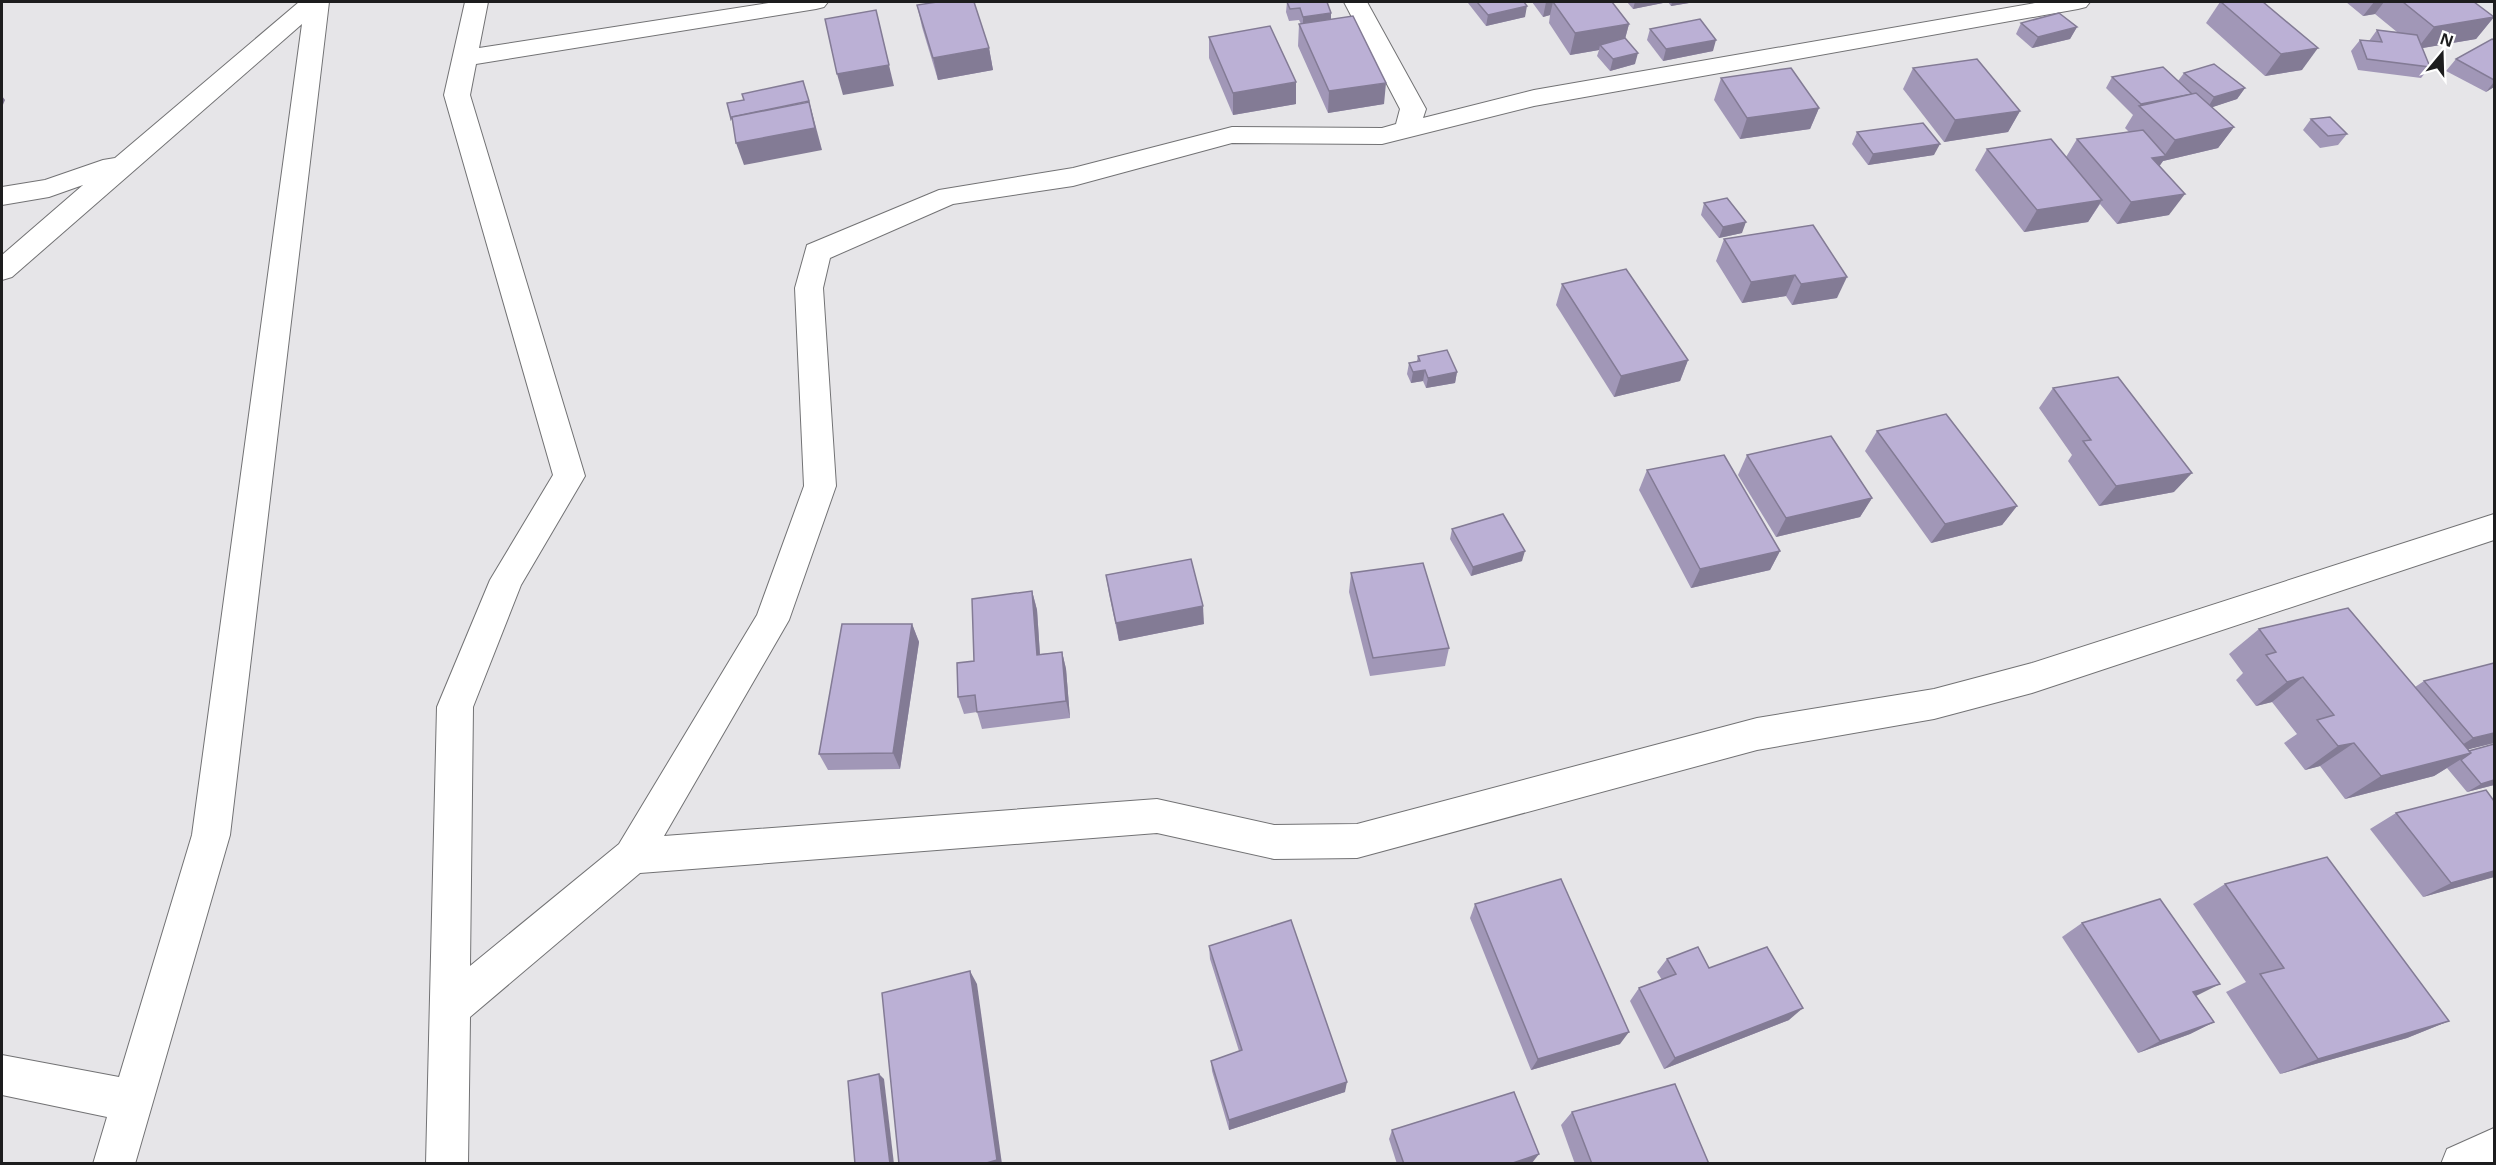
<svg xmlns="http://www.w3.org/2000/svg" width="2496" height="1165" font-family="'Open Sans',sans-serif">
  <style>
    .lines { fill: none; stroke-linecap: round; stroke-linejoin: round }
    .minor-casing { stroke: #727274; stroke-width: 2 }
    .minor { fill: #fff; fill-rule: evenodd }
    .wall { fill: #a197b7 }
    .shaded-wall { fill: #837b95 }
    .building { fill: #bbb0d5; stroke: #837b95; stroke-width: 1.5 }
  </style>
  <rect width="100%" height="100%" fill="#e6e5e8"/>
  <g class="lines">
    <!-- minor casing -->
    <g class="minor-casing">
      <g id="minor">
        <path d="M299 2H329L230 835 135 1164H93L107 1117 2 1095V1055L119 1077 192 835 302 24 12 277 2 280V255L83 185 49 197 2 205V187L45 180 103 160 115 158Z"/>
        <path d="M465 2H488L479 48 775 2H828L824 7 816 9 476 64 470 95 585 476 521 585 473 707 470 966 619 844 757 615 804 486 795 288 807 245 939 190 1073 168 1232 127 1382 128 1396 124 1400 109 1344 2H1367L1426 109 1423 118 1534 90 2041 2H2090L2086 7 2078 9 1534 106 1382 144 1232 143 1073 186 953 204 830 258 823 288 836 486 789 620 664 836 1157 799 1274 825 1357 824 1757 718 1934 689 2032 663 2494 514V540L2032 693 1934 719 1757 750 1357 858 1274 859 1157 833 640 873 470 1017 468 1164H426L437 707 490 580 553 475 444 95Z"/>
        <path d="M2494 1128V1164H2441L2447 1149Z"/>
      </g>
    </g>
    <!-- minor -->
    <use href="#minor" class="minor"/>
  </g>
  <!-- wall -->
  <g class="wall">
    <path d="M1287 2 1331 13V20L1384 104 1328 113 1298 46 1299 24H1301L1299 20 1289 21 1286 12Z"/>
    <path d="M1468 2H1524L1525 17 1486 26 1468 3Z"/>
    <path d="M1532 2H1612L1629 24 1625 39 1635 64 1610 71 1597 56 1599 50 1570 55 1549 23 1550 15 1543 17Z"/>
    <path d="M1627 2H1689V3L1671 6 1668 2 1633 9Z"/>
    <path d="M2220 2H2263L2302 70 2265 76 2206 23Z"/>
    <path d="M2346 2H2474L2494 17 2476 39 2422 48 2430 67 2421 78 2358 70 2351 51 2360 40 2369 41 2377 30 2397 32 2375 14 2363 16Z"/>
    <path d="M917 5 989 48 993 70 938 80 922 27Z"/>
    <path d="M2021 23 2077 27 2070 39 2032 48 2016 34Z"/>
    <path d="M1650 29 1713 51 1663 61 1647 40Z"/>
    <path d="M1209 37 1296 104 1233 115 1209 58Z"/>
    <path d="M2494 40V87L2486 92 2446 71 2456 59Z"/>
    <path d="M1913 68 2020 111 2008 132 1944 142 1903 89Z"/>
    <path d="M2184 73 2245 88 2237 99 2212 107 2234 127 2218 148 2163 161 2159 166 2169 215 2117 224 2100 204 2088 222 2024 232 1975 170 1987 149 2066 157 2077 139 2129 132 2125 128 2133 115 2106 88 2112 77 2178 81Z"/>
    <path d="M1721 78 1819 108 1810 129 1740 139 1714 100Z"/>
    <path d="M2311 119 2347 134 2338 145 2320 148 2303 130Z"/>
    <path d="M1857 132 1934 155 1868 165 1852 144Z"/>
    <path d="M1704 203 1742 233 1719 238 1701 215Z"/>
    <path d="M1813 225 1837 298 1792 305 1786 296 1742 303 1716 261 1724 239Z"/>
    <path d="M1562 284 1688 360 1680 381 1614 397 1556 305Z"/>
    <path d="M1418 356 1457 372 1455 383 1426 388 1423 381 1411 383 1407 374 1409 363 1417 361Z"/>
    <path d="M2053 388 2174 492 2099 506 2068 461 2072 455 2039 408Z"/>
    <path d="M1877 431 2017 506 2002 525 1931 543 1865 451Z"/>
    <path d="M1747 455 1872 498 1860 517 1776 537 1738 475Z"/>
    <path d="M1647 470 1780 551 1770 570 1691 588 1639 490Z"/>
    <path d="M1452 529 1522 561 1471 576 1450 539Z"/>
    <path d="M1351 573 1449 648 1445 666 1370 676 1349 592Z"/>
    <path d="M1106 575 1204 624 1119 641 1109 594Z"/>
    <path d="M1032 591 1037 610 1040 654 1062 652 1066 669 1070 718 982 729 977 712 964 714 958 697Z"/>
    <path d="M912 624 919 642 900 769 828 770 819 754Z"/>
    <path d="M2259 629 2415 687 2424 681 2494 663V743L2468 749 2494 785 2467 792 2447 768 2434 776 2345 799 2320 766 2305 770 2284 743 2297 734 2272 702 2256 706 2236 680 2243 673 2229 654Z"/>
    <path d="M2494 801V877L2423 897 2370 829 2396 813Z"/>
    <path d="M2225 884 2449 1021 2407 1038 2280 1074 2226 992 2246 982 2193 904Z"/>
    <path d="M1475 904 1620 1044 1531 1070 1470 918Z"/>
    <path d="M2082 923 2196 996 2214 1022 2190 1034 2138 1053 2062 937Z"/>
    <path d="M1209 946 1345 1092 1229 1130 1212 1071 1211 1061 1239 1051 1210 959Z"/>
    <path d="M1667 959 1709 968 1789 1020 1664 1069 1630 1001 1639 988 1662 980 1657 972Z"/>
    <path d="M1572 1112 1709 1164H1575L1561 1125Z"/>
    <path d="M1392 1130 1532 1163 1397 1164 1389 1139Z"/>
  </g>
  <!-- shaded-wall -->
  <g class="shaded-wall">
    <path d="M1546 2H1564H1553L1550 15 1543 17Z"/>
    <path d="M1635 2H1668L1633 9Z"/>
    <path d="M1672 2H1689V3L1671 6Z"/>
    <path d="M2374 2H2384L2375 14 2363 16Z"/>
    <path d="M1527 6 1525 17 1486 26 1488 15Z"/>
    <path d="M1331 13V24L1303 28V17Z"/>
    <path d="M2494 17 2476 39 2417 49 2434 27Z"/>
    <path d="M1629 24 1623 46 1600 45 1599 50 1570 55 1575 33Z"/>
    <path d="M2077 27 2070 39 2032 48 2038 37Z"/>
    <path d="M881 32 894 86 843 95 837 74Z"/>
    <path d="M1716 40 1713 51 1663 61 1666 49Z"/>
    <path d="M989 48 993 70 938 80 933 58Z"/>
    <path d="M2318 48 2302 70 2265 76 2281 54Z"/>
    <path d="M1638 53 1635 64 1610 71 1613 59Z"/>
    <path d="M1296 82V104L1233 115V93Z"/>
    <path d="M2494 82V87L2486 92Z"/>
    <path d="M1386 83 1384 104 1328 113 1329 91Z"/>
    <path d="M2245 88 2237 99 2207 109 2214 97Z"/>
    <path d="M2192 94 2139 106 2141 104Z"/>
    <path d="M2 96 5 100 2 107Z"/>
    <path d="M809 101 822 150 744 165 736 143Z"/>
    <path d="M1819 108 1810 129 1740 139 1747 118Z"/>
    <path d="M2020 111 2008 132 1944 142 1955 120Z"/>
    <path d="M2234 127 2218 148 2163 161 2152 177V158L2164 156 2175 140Z"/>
    <path d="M1940 144 1934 155 1868 165 1873 154Z"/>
    <path d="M2185 194 2169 215 2117 224 2131 202Z"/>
    <path d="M2102 200 2088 222 2024 232 2037 210Z"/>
    <path d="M1746 222 1742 233 1719 238 1723 227Z"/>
    <path d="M1795 275 1786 296 1742 303 1751 282Z"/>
    <path d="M1847 277 1837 298 1792 305 1801 284Z"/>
    <path d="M1688 360 1680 381 1614 397 1621 376Z"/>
    <path d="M1425 370 1423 381 1411 383 1413 372Z"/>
    <path d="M1457 372 1455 383 1426 388 1428 378Z"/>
    <path d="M2192 473 2174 492 2099 506 2116 486Z"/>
    <path d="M1872 498 1860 517 1776 537 1786 518Z"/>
    <path d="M2017 506 2002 525 1931 543 1945 524Z"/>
    <path d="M1525 551 1522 561 1471 576 1473 567Z"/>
    <path d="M1780 551 1770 570 1691 588 1700 569Z"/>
    <path d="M1032 591 1037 610 1041 672 1037 655Z"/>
    <path d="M1203 606 1204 624 1119 641 1116 623Z"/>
    <path d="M912 624 919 642 900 769 893 753Z"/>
    <path d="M1062 652 1066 669 1070 718 1066 701Z"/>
    <path d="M2303 677 2272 702 2256 706 2287 682Z"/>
    <path d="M2494 733V743L2446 755 2473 738Z"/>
    <path d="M2354 743 2320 766 2305 770 2338 746Z"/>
    <path d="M2471 753 2434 776 2345 799 2381 776Z"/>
    <path d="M2494 780V785L2467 792 2481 784Z"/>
    <path d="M2494 871V877L2423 897 2451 883Z"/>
    <path d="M970 971 977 984 1002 1164H983Z"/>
    <path d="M2220 984 2196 996 2193 992Z"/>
    <path d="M1803 1008 1789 1020 1664 1069 1675 1058Z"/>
    <path d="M2449 1021 2407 1038 2280 1074 2318 1059Z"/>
    <path d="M2214 1022 2190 1034 2138 1053 2160 1041Z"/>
    <path d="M1629 1032 1620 1044 1531 1070 1538 1059Z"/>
    <path d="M879 1074 884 1079 894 1164H890Z"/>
    <path d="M1347 1082 1345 1092 1229 1130V1120Z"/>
    <path d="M1539 1154 1532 1163 1530 1164H1510Z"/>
  </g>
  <!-- building -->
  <g class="building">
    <path d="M937 2H974L989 48 933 58 917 5Z"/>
    <path d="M1287 2H1327L1331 13 1303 17 1300 8 1290 9Z"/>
    <path d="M1477 2H1524L1527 6 1488 15Z"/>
    <path d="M1553 2H1612L1629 24 1575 33Z"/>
    <path d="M2221 2H2263L2318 48 2281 54Z"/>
    <path d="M2403 2H2474L2494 17 2434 27Z"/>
    <path d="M876 10 889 65 837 74 825 19Z"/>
    <path d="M2059 13 2077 27 2038 37 2021 23Z"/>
    <path d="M1353 16 1386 83 1329 91 1299 24Z"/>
    <path d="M1700 19 1716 40 1666 49 1650 29Z"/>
    <path d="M1270 26 1296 82 1233 93 1209 37Z"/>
    <path d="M2377 30 2417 35 2430 67 2367 59 2360 40 2382 42Z"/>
    <path d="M1625 38 1638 53 1613 59 1600 45Z"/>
    <path d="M2492 39 2494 40V80L2456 59Z"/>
    <path d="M1977 59 2020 111 1955 120 1913 68Z"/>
    <path d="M2214 64 2245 88 2214 97 2184 73Z"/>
    <path d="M2163 67 2192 94 2141 104 2112 77Z"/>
    <path d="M1791 68 1819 108 1747 118 1721 78Z"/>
    <path d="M803 81 809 101 732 117 731 119 727 103 744 100 742 94Z"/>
    <path d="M2196 93 2234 127 2175 140 2139 106Z"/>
    <path d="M809 102 815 128 736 143 732 117Z"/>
    <path d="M2330 117 2347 134 2328 136 2311 119Z"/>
    <path d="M1923 123 1940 144 1873 154 1857 132Z"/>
    <path d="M2143 130 2166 156 2152 158 2185 194 2131 202 2077 139Z"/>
    <path d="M2051 139 2102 200 2037 210 1987 149Z"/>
    <path d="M1727 198 1746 222 1723 227 1704 203Z"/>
    <path d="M1813 225 1847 277 1801 284 1795 275 1751 282 1724 239Z"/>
    <path d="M1626 269 1688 360 1621 376 1562 284Z"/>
    <path d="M1447 350 1457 372 1428 378 1425 370 1413 372 1409 363 1420 361 1418 356Z"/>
    <path d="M2118 377 2192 473 2116 486 2083 441 2091 440 2053 388Z"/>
    <path d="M1946 414 2017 506 1945 524 1877 431Z"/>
    <path d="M1831 436 1872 498 1786 518 1747 455Z"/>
    <path d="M1724 455 1780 551 1700 569 1647 470Z"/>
    <path d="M1503 514 1525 551 1473 567 1452 529Z"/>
    <path d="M1191 559 1203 606 1116 623 1106 575Z"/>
    <path d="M1423 563 1449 648 1373 658 1351 573Z"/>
    <path d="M1032 591 1037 655 1062 652 1066 701 977 712 975 695 958 697 957 663 974 661 972 599Z"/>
    <path d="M2348 608 2471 753 2381 776 2354 743 2338 746 2317 720 2334 715 2303 677 2287 682 2266 655 2276 652 2259 629Z"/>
    <path d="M842 624H912L893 753 819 754Z"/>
    <path d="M2494 663V733L2473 738 2424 681Z"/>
    <path d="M2494 744V780L2481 784 2461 760 2471 753 2469 751Z"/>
    <path d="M2486 790 2494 801V871L2451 883 2396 813Z"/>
    <path d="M2327 857 2449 1021 2318 1059 2260 974 2284 968 2225 884Z"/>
    <path d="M1561 879 1629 1032 1538 1059 1475 904Z"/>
    <path d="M2160 899 2220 984 2193 992 2214 1022 2160 1041 2082 923Z"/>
    <path d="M1291 920 1347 1082 1229 1120 1211 1061 1242 1050 1209 946Z"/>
    <path d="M1698 947 1709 968 1767 947 1803 1008 1675 1058 1639 988 1676 974 1667 959Z"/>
    <path d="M970 971 997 1160 983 1164H899L882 993Z"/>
    <path d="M879 1074 890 1164H855L848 1081Z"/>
    <path d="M1675 1084 1709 1164H1592L1572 1112Z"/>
    <path d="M1514 1092 1539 1154 1510 1164H1404L1392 1130Z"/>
  </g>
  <!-- border -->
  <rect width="2496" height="1165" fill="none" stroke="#1d1d1e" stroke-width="6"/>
  <!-- north arrow -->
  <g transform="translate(2442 54) rotate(19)" stroke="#ffffff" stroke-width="4.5" paint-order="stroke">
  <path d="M0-4.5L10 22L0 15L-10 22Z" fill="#1d1d1e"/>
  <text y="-9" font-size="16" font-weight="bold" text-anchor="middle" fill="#1d1d1e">N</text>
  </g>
</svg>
